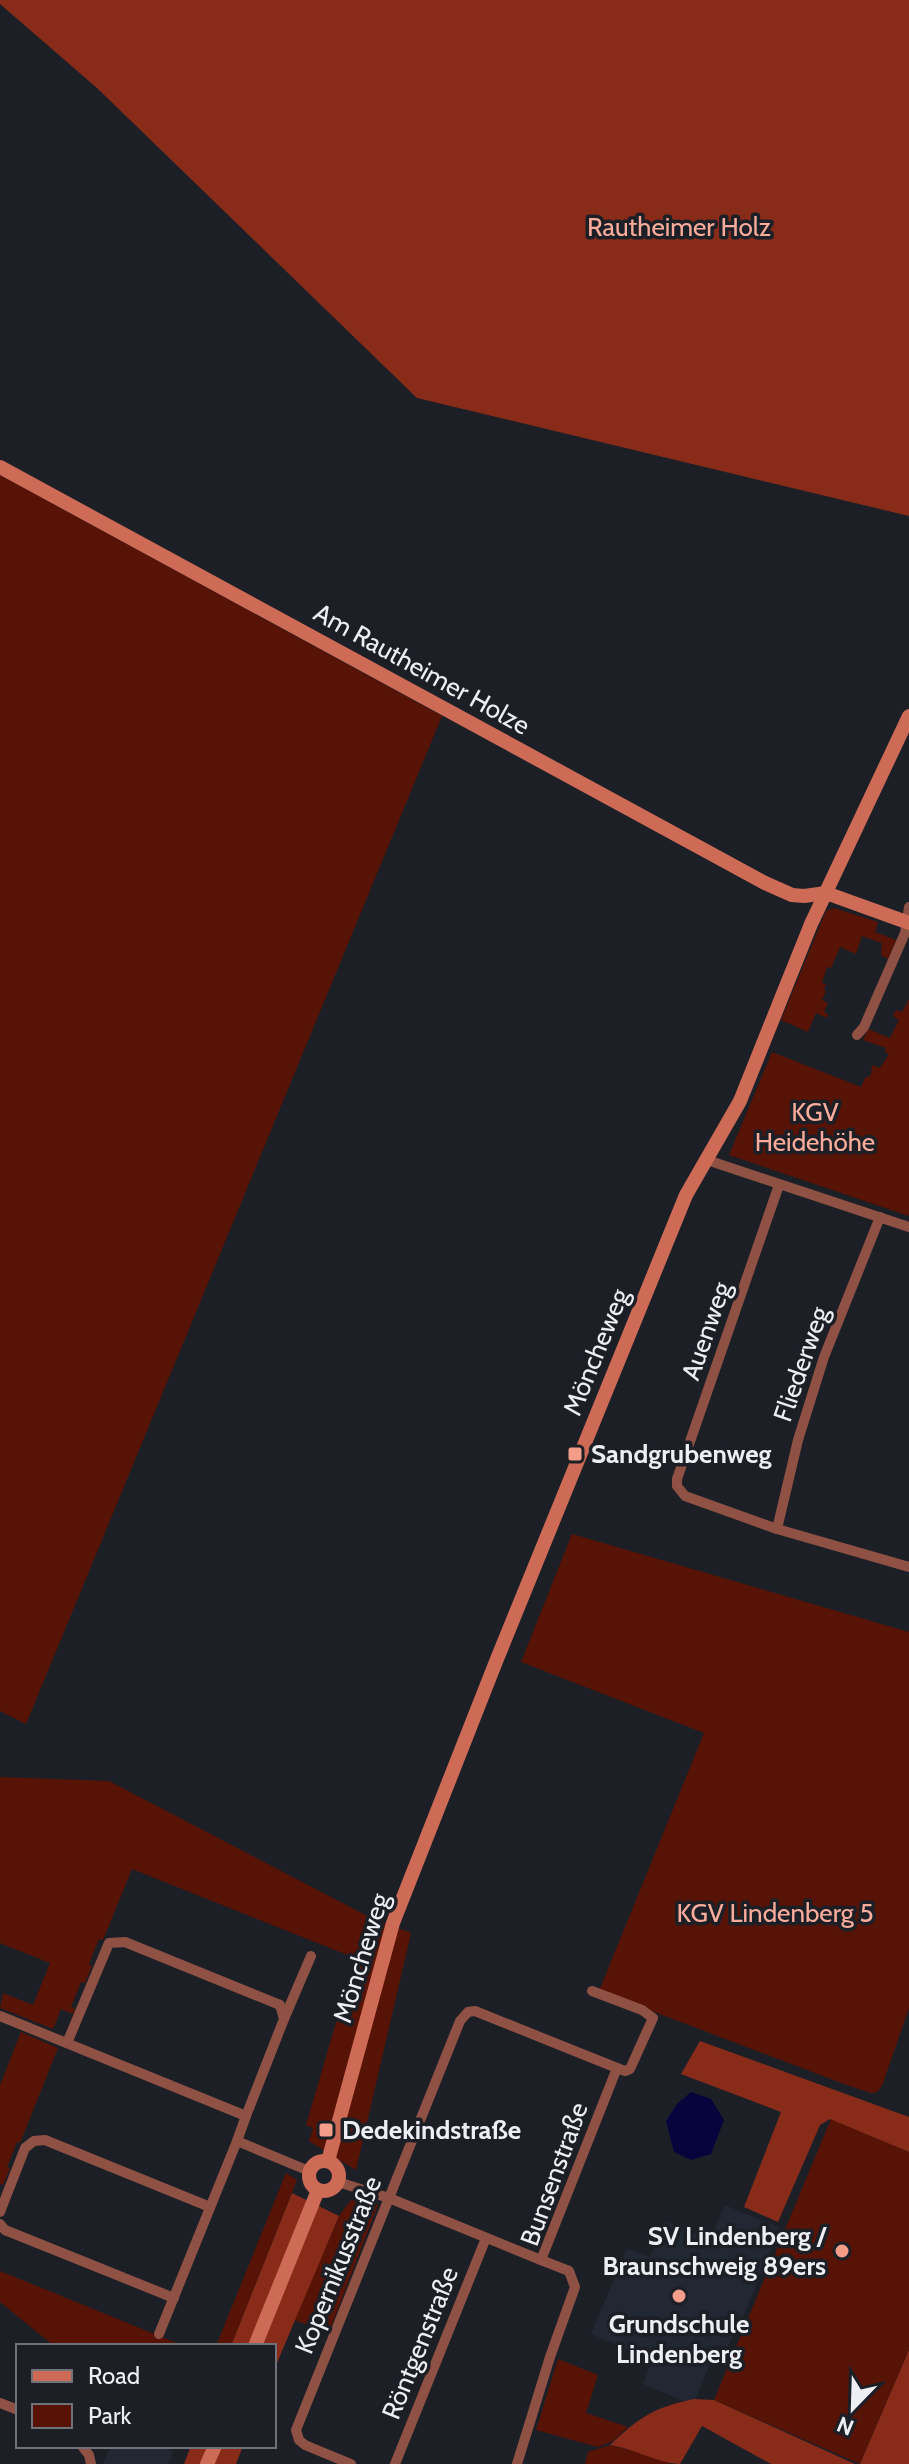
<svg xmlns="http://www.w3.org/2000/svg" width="909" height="2464" font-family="Cabin,sans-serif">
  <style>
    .built { fill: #222734 }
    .green { fill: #571305 }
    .forest { fill: #882c19 }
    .water { fill: #05043d }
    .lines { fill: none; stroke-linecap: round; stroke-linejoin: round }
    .street { stroke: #8e5144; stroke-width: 10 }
    .secondary { stroke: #cd6b56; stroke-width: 14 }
    .poi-dot { fill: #f49e8a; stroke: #1d1f27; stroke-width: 3 }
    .labels { text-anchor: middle; stroke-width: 7; stroke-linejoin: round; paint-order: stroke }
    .park-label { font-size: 26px; fill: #faac9a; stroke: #1d1f27 }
    .street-label { font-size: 26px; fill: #edeff4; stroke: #1d1f27 }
    .poi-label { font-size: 26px; font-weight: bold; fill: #edeff4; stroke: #1d1f27; text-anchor: start }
  </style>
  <rect width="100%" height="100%" fill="#1d1f27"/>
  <!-- built -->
  <g class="built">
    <path d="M725 2205 780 2228 735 2336H733L727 2348 718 2345 693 2405 643 2384 652 2360 591 2334 627 2248 650 2257 665 2221 710 2239Z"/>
    <path d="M111 2446H165L173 2453 168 2464H103Z"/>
  </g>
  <!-- green -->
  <g class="green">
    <path d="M0 475 442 716 26 1724 0 1711Z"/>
    <path d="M834 908 878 922 875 932 896 940 888 959 881 955 882 943 862 936 856 954 840 947 831 968 827 967 822 983 826 984 824 990 826 991 822 1000 828 1003 824 1012 828 1014 827 1018 816 1013 808 1032 781 1020 826 911Z"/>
    <path d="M909 999V1216L729 1155 772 1052 861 1087 865 1078 871 1075 872 1065 880 1068 889 1054 885 1052 886 1048 863 1040 868 1029 890 1038 899 1020 893 1016 896 1010 902 1012Z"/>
    <path d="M572 1534 909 1632V2008L882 2086 877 2092 871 2093 844 2084 599 1991 704 1733 521 1662Z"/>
    <path d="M0 1777 109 1781 375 1920 411 1933 356 2170 309 2141 313 2128 306 2125 355 1958 132 1869 103 1940 99 1939 89 1964 92 1966 85 1983 81 1982 71 2007 75 2009 73 2014 61 2009 53 2029 0 2008 3 1993 33 2005 50 1963 0 1943Z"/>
    <path d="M21 2032 58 2048 20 2143 17 2142 7 2167 10 2168 3 2185 0 2184V2085Z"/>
    <path d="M831 2119 909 2152V2350L860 2464 714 2400Z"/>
    <path d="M286 2173 297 2180 231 2346H216Z"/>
    <path d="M363 2199 378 2205 329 2332 294 2320 339 2216 351 2200Z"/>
    <path d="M0 2271 184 2346H54L0 2302Z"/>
    <path d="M558 2359 598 2375 586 2413 628 2427 613 2441 598 2447 536 2430Z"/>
    <path d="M610 2445 654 2456 671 2464H585L588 2452Z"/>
  </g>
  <!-- forest -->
  <g class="forest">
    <path d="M0 0H909V516L417 398 97 88 0 4Z"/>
    <path d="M700 2041 909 2117V2152L830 2119 820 2125 778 2222 744 2207 781 2112 681 2074Z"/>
    <path d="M292 2193 339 2216 274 2370V2346H231Z"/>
    <path d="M909 2350V2464H860Z"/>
    <path d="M694 2399 714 2400 855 2464H771L702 2426 680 2464C661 2464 632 2448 610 2445 641 2416 653 2408 694 2399Z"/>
    <path d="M191 2446H243L236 2464H184Z"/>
  </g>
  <!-- water -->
  <path class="water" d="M691 2092 711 2099 724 2120 711 2154 691 2160 674 2152 666 2121 677 2104Z"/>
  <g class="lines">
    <!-- street -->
    <g class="street">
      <path d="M857 1035 864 1027 905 933 909 907"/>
      <path d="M707 1160 909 1227"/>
      <path d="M779 1185 677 1479V1486L685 1496 777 1529 909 1567"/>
      <path d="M777 1529 798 1440 824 1357 880 1217"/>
      <path d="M592 1991 642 2010 653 2018 630 2069 625 2071 617 2068"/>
      <path d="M0 2016 246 2116 237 2141 309 2171"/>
      <path d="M284 2019 311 1956"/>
      <path d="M67 2043 109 1943 125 1942 280 2005 284 2019 246 2116"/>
      <path d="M338 2182 389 2198 541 2260"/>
      <path d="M0 2212 25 2148 34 2141 45 2140 210 2207"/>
      <path d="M0 2224 5 2230 174 2298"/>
      <path d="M159 2334 237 2141"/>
      <path d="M0 2403 18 2410"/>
      <path d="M82 2446 89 2455 91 2464"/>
      <path d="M351 2464 305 2445 299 2440 296 2430 460 2021 468 2012 475 2011 617 2068 541 2260 569 2271 575 2287 550 2357 517 2464"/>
      <path d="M395 2464 486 2238"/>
    </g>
    <!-- secondary -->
    <g class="secondary">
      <path d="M0 467 765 883 792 895 804 896 826 893 909 923"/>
      <circle cx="324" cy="2176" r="15"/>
      <path d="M328 2161 393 1923 497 1659 686 1195 740 1101 811 924 909 716"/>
      <path d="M255 2346 318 2190"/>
      <path d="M207 2464 215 2446"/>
    </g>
  </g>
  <!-- markers -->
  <g class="poi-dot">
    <rect x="567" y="1446" width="16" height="16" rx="4"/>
    <rect x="318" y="2122" width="16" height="16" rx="4"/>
    <circle cx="842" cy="2251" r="8"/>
    <circle cx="679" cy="2296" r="8"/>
  </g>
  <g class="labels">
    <!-- park labels -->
    <g class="park-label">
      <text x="679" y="236">Rautheimer Holz</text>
      <text x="815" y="1121">KGV<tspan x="815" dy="30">Heidehöhe</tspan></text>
      <text x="775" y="1922">KGV Lindenberg 5</text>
    </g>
    <!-- street labels -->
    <g class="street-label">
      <text transform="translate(422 669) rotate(29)" y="9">Am Rautheimer Holze</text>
      <text transform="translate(706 1331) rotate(-71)" y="9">Auenweg</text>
      <text transform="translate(596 1352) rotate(-68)" y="9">Möncheweg</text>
      <text transform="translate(801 1364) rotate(-71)" y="9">Fliederweg</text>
      <text transform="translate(361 1958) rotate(-73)" y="9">Möncheweg</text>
      <text transform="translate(554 2174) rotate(-70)" y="9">Bunsenstraße</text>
      <text transform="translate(338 2265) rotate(-68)" y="9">Kopernikusstraße</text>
      <text transform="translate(420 2343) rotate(-68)" y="9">Röntgenstraße</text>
    </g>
    <!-- poi labels -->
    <g class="poi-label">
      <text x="591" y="1463">Sandgrubenweg</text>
      <text x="342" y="2139">Dedekindstraße</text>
      <text x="826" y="2245" text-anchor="end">SV Lindenberg /<tspan x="826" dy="30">Braunschweig 89ers</tspan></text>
      <text x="679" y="2333" text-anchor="middle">Grundschule<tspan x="679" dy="30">Lindenberg</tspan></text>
    </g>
  </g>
  <!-- legend -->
  <rect x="16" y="2344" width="260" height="104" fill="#1d1f27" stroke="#707279" stroke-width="2"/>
  <rect x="32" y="2370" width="40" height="12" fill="#cd6b56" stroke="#707279" stroke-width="2"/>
  <text x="88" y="2384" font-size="24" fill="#edeff4">Road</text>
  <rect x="32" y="2404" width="40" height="24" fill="#571305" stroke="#707279" stroke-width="2"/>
  <text x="88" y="2424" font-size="24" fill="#edeff4">Park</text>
  <!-- north arrow -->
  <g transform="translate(853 2408) rotate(203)" stroke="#1d1f27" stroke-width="6" paint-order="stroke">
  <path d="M0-6L14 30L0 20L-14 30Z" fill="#edeff4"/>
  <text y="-12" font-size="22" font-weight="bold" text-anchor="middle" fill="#edeff4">N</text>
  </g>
</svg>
